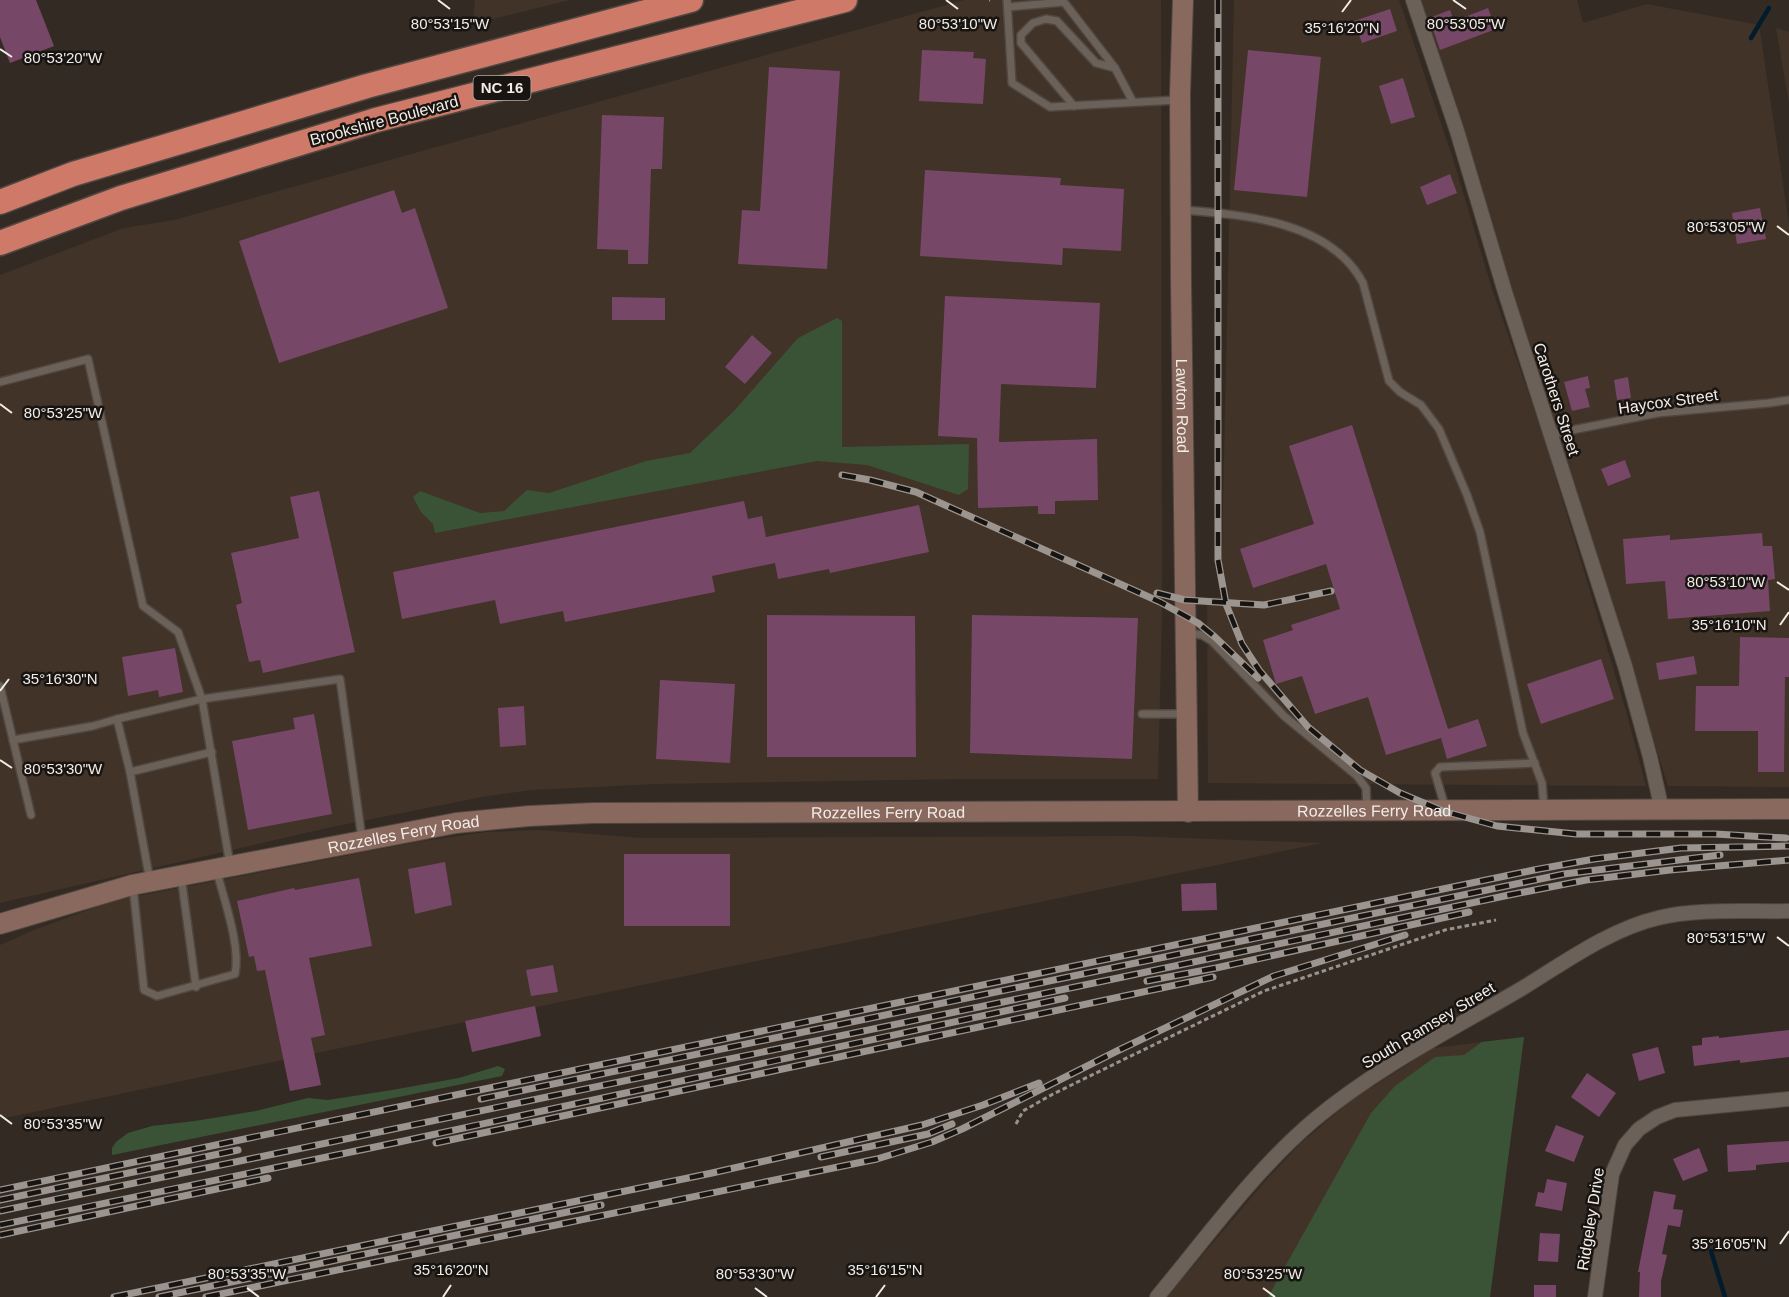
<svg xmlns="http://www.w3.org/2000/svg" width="1789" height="1297" font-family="Helvetica,sans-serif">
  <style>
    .built { fill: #413327 }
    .green { fill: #3a5336 }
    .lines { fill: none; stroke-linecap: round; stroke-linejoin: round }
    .stream { stroke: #021c2e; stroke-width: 4.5 }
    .building { fill: #774768 }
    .lane-casing { stroke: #4f4741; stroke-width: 10 }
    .street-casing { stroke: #4f4741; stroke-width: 16 }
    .secondary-casing { stroke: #4f4741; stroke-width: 22 }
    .highway-casing { stroke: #4f4741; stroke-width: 27 }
    .path { stroke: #99928c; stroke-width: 3; stroke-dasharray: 4.5 3; stroke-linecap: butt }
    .lane { stroke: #6b6158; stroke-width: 7 }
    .street { stroke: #6b6158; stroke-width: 14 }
    .secondary { stroke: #89685d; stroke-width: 20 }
    .highway { stroke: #cf7a68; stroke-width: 24 }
    .rail-casing { stroke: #9c958f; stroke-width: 7 }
    .rail { stroke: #181411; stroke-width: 4.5; stroke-dasharray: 14; stroke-linecap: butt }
    .ticks { fill: none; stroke: #f2ece7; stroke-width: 2 }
    .labels { text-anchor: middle; stroke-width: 5; stroke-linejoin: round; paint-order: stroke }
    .shield { fill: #181411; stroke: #b1aba7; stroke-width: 1.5 }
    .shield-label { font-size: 15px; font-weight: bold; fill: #f2ece7 }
    .street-label { font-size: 16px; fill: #f2ece7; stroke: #181411 }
    .ticks-label { font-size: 15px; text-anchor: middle; fill: #f2ece7; stroke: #181411; stroke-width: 5; stroke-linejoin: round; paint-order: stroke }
  </style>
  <rect width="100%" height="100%" fill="#332b23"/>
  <!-- built -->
  <g class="built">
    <path d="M475 0H570L473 24Z"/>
    <path d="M964 0H1161L1162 613 1158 779H965L656 784 532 790 482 797 332 827 0 903V275L124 228 174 220Z"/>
    <path d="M1234 0H1399L1453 159 1492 289 1543 435 1626 711 1646 786 1208 783 1207 598 1221 597Z"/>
    <path d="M1421 0H1577L1583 23 1647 4 1759 25 1789 224V787L1668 786Z"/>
    <path d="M1776 28 1789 32V104Z"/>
    <path d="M540 830 642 838 1130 836 1322 843 0 1119V945L34 930 112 901 422 841 487 832Z"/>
    <path d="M1524 1037 1490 1297H1167L1268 1178 1301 1143 1351 1101 1433 1048Z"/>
  </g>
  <!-- green -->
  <g class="green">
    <path d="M837 318 842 321V447L969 444 968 489 959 495 867 465 817 461 435 533 433 524 421 512 413 497 420 491 480 513 504 511 527 490 549 493 646 461 690 453 734 411 798 338Z"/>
    <path d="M1524 1037 1490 1297H1268L1371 1113 1395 1086 1435 1057 1464 1055 1482 1042Z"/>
    <path d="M498 1066 505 1069 502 1076 112 1155V1148L116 1142 128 1133 152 1126 195 1121 256 1111 308 1098 328 1100 392 1090 459 1078Z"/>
  </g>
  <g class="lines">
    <!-- stream -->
    <g class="stream">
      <path d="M1751 38 1769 8"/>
      <path d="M1711 1251 1725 1297"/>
    </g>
  </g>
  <!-- building -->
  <g class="building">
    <path d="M0 0H36L54 46 10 63 0 37Z"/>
    <path d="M1488 8 1496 29 1440 50 1429 18 1450 10 1454 21Z"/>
    <path d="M1390 9 1397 31 1362 43 1354 21Z"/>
    <path d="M922 50 974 52 973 58 986 59 983 104 919 101Z"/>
    <path d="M1248 50 1321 57 1307 197 1234 190Z"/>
    <path d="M769 67 840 71 827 269 738 264 742 210 760 211Z"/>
    <path d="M1403 78 1415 117 1391 124 1379 86Z"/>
    <path d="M602 115 664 117 662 169H651L648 264H628V250L597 249Z"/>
    <path d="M925 170 1061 178 1060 185 1124 189 1121 251 1063 248 1062 265 920 256Z"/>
    <path d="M1450 174 1457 193 1427 205 1420 187Z"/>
    <path d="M394 190 402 213 415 208 448 308 279 363 239 241Z"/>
    <path d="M1760 208 1766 239 1737 244 1732 213Z"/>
    <path d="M945 296 1100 303 1096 388 1001 384 999 442 1097 439 1098 500 1055 501V514H1038V506L978 508 977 438 938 436Z"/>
    <path d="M612 297 665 298V320H612Z"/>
    <path d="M752 335 772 353 745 384 725 367Z"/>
    <path d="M1588 376 1590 388 1585 389 1590 407 1572 411 1564 382Z"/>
    <path d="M1628 377 1631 398 1617 400 1614 380Z"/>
    <path d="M1352 425 1448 729 1478 719 1487 746 1447 759 1441 738 1386 755 1368 697 1315 714 1302 676 1276 684 1263 640 1293 630 1291 625 1340 609 1326 564 1253 588 1240 549 1314 524 1289 446Z"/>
    <path d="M1625 460 1631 477 1608 486 1601 469Z"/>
    <path d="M319 491 355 652 263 673 260 660 249 662 236 605 242 603 231 553 299 538 290 497Z"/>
    <path d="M744 501 748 519 762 516 766 537 919 505 929 552 830 573 829 569 778 579 775 563 712 576 715 592 565 622 563 611 500 624 495 600 402 619 393 572Z"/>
    <path d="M1762 533 1763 546H1772L1775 579 1768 580 1770 611 1668 619 1665 581 1626 584 1623 539 1670 535V540Z"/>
    <path d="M767 615 915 616 916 757H767Z"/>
    <path d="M972 615 1138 618 1132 759 970 753Z"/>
    <path d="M1740 637 1789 638V677H1785L1784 772H1758V731H1695L1696 686H1739Z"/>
    <path d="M175 648 183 692 159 697 158 690 128 696 122 657Z"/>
    <path d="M1694 656 1697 674 1659 680 1656 663Z"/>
    <path d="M1601 659 1614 699 1541 724 1527 684Z"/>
    <path d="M660 680 735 684 730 763 656 759Z"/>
    <path d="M524 706 526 745 500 747 498 708Z"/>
    <path d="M314 714 332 814 248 830 232 741 295 729 293 718Z"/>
    <rect x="624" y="854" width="106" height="72"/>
    <path d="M445 862 452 905 415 914 408 869Z"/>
    <path d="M359 878 372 946 309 958 325 1035 311 1038 321 1085 290 1091 265 970 257 971 254 956 249 957 237 901 294 888 295 890Z"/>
    <path d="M1216 883 1217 910 1182 911 1181 884Z"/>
    <path d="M553 965 558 992 531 996 526 970Z"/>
    <path d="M535 1006 541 1036 472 1052 465 1021Z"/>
    <path d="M1789 1030V1057L1740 1063V1060L1694 1066 1692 1046 1702 1045V1038L1719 1036V1038Z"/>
    <path d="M1658 1047 1665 1073 1639 1081 1632 1054Z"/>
    <path d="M1587 1073 1616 1093 1599 1117 1571 1097Z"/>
    <path d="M1556 1125 1584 1136 1574 1162 1545 1151Z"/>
    <path d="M1789 1141V1162L1756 1165V1170L1728 1172 1727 1145Z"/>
    <path d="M1699 1148 1708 1171 1683 1181 1673 1159Z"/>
    <path d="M1547 1179 1567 1183 1562 1211 1535 1206 1538 1192 1544 1193Z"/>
    <path d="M1654 1191 1676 1195 1673 1209 1683 1210 1680 1227 1668 1225 1662 1254 1667 1255 1661 1281V1297H1639L1640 1272H1638Z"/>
    <path d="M1540 1233 1560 1234 1558 1262 1538 1261Z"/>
    <rect x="1534" y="1285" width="22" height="12"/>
  </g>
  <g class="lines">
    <!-- lane casing -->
    <g class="lane-casing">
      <g id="lane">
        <path d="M1007 0 1012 83 1050 107 1177 100"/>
        <path d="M1008 7 1064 2 1115 68 1133 102"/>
        <path d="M1074 106 1021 43V35L1033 23 1046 19 1057 21 1096 63 1115 68"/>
        <path d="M1184 210C1245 215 1330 221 1363 283L1389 381 1400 392 1421 405 1439 429 1467 495 1480 532 1523 733 1542 783 1544 808"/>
        <path d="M0 382 88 359 143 606 178 632 202 699 230 865"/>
        <path d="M1552 434 1658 413 1769 403 1789 400"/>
        <path d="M1189 633 1202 635 1212 641 1284 716 1357 776 1366 788 1367 809"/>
        <path d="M0 686 13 740"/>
        <path d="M1142 714H1184"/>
        <path d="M117 719 202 699 340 679 362 839"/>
        <path d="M1445 807 1435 773 1440 767 1535 763"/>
        <path d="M31 815 13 740 93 726 117 719 130 772"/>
        <path d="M181 876 196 987"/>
        <path d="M150 881 130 772 212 752"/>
        <path d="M133 887 144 990 157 996 235 974C241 946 224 900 217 872"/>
      </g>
    </g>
    <!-- street casing -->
    <g class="street-casing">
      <g id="street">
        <path d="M1413 0 1457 131 1505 292 1625 666 1650 757 1662 810"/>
        <path d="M1157 1297C1207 1237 1254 1171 1314 1120 1376 1068 1451 1030 1521 989 1562 964 1610 929 1658 918 1695 908 1749 912 1789 911"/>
        <path d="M1595 1297 1612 1174 1625 1145 1639 1129 1657 1117 1675 1110 1789 1099"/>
      </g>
    </g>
    <!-- secondary casing -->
    <g class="secondary-casing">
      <g id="secondary">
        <path id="s1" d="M1183 0 1180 94 1181 281 1188 812"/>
        <path id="s2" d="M0 924 132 885 456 823 529 816 593 813 1789 809"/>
      </g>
    </g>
    <!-- highway casing -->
    <g class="highway-casing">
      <g id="highway">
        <path d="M0 202 73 174 367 86 691 0"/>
        <path d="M0 243 121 198 376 120 845 0"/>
      </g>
    </g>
    <!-- path -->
    <g class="path">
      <path d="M989 0H990"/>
      <path d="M1016 1124 1023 1111 1053 1094 1264 991 1445 930 1496 920"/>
    </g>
    <!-- lane -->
    <use href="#lane" class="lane"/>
    <!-- street -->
    <use href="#street" class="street"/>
    <!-- secondary -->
    <use href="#secondary" class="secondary"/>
    <!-- highway -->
    <use href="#highway" class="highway"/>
    <!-- rail casing -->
    <g class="rail-casing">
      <g id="rail">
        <path d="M1218 0V560L1226 604 1242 644 1259 670 1308 727 1360 770 1400 793 1443 811 1497 826 1576 834H1715L1786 838"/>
        <path d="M842 475 870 480 916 492 1160 602 1198 623 1215 637 1258 678"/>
        <path d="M1157 593 1185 600 1264 605 1331 591"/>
        <path d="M1147 981 1216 968 1469 912"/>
        <path d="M481 1099 1564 874 1720 855"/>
        <path d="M436 1143 1213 977"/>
        <path d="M821 1157 928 1134 952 1124"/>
        <path d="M0 1190 1534 870 1594 859 1681 848 1789 846"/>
        <path d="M0 1200 238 1150"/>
        <path d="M0 1211 1118 978 1509 895 1586 880 1670 870 1789 860"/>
        <path d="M0 1225 399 1142 1065 998"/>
        <path d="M0 1235 268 1178"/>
        <path d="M114 1297 712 1173 922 1125 983 1105 1039 1083"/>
        <path d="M159 1297 601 1205"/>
        <path d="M206 1297 877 1159 932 1142 962 1129 1117 1051 1274 976 1405 935"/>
      </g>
    </g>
    <!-- rail -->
    <use href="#rail" class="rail"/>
  </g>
  <!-- ticks -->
  <path class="ticks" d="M438 0 450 9M946 0 958 9M1453 0 1466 9M1342 12 1351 0M0 49 12 57M1777 226 1789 235M0 404 12 413M1777 582 1789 590M1780 625 1789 612M0 691 9 679M0 760 12 768M1777 937 1789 946M0 1115 12 1124M1780 1244 1789 1231M247 1288 259 1297M755 1288 767 1297M1263 1288 1275 1297M443 1297 451 1285M876 1297 885 1285"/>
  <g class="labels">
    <!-- shield labels -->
    <rect class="shield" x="473.5" y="76" width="57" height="24" rx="4.5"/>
    <g class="shield-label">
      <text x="502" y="93">NC 16</text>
    </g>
    <!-- street labels -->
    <g class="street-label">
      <text transform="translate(384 120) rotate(-15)" y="6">Brookshire Boulevard</text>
      <text transform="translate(1557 399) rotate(72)" y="6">Carothers Street</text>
      <text transform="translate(1668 401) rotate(-8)" y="6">Haycox Street</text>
      <text dy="6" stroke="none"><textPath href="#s1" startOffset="406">Lawton Road</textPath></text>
      <text dy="6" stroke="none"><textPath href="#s2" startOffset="1386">Rozzelles Ferry Road</textPath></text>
      <text dy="6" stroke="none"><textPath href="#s2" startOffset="900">Rozzelles Ferry Road</textPath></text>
      <text dy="6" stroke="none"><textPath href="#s2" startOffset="414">Rozzelles Ferry Road</textPath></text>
      <text transform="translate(1428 1025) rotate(-31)" y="6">South Ramsey Street</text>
      <text transform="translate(1590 1219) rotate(-81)" y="6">Ridgeley Drive</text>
    </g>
  </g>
  <g class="ticks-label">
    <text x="450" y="29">80°53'15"W</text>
    <text x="958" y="29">80°53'10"W</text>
    <text x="1466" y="29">80°53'05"W</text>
    <text x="1342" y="33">35°16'20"N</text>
    <text x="63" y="63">80°53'20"W</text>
    <text x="1726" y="232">80°53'05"W</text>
    <text x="63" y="418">80°53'25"W</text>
    <text x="1726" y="587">80°53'10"W</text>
    <text x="1729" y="630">35°16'10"N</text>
    <text x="60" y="684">35°16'30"N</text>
    <text x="63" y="774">80°53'30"W</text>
    <text x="1726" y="943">80°53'15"W</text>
    <text x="63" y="1129">80°53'35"W</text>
    <text x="1729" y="1249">35°16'05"N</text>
    <text x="451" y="1275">35°16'20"N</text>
    <text x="885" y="1275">35°16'15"N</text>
    <text x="247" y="1279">80°53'35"W</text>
    <text x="755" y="1279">80°53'30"W</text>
    <text x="1263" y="1279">80°53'25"W</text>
  </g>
</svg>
